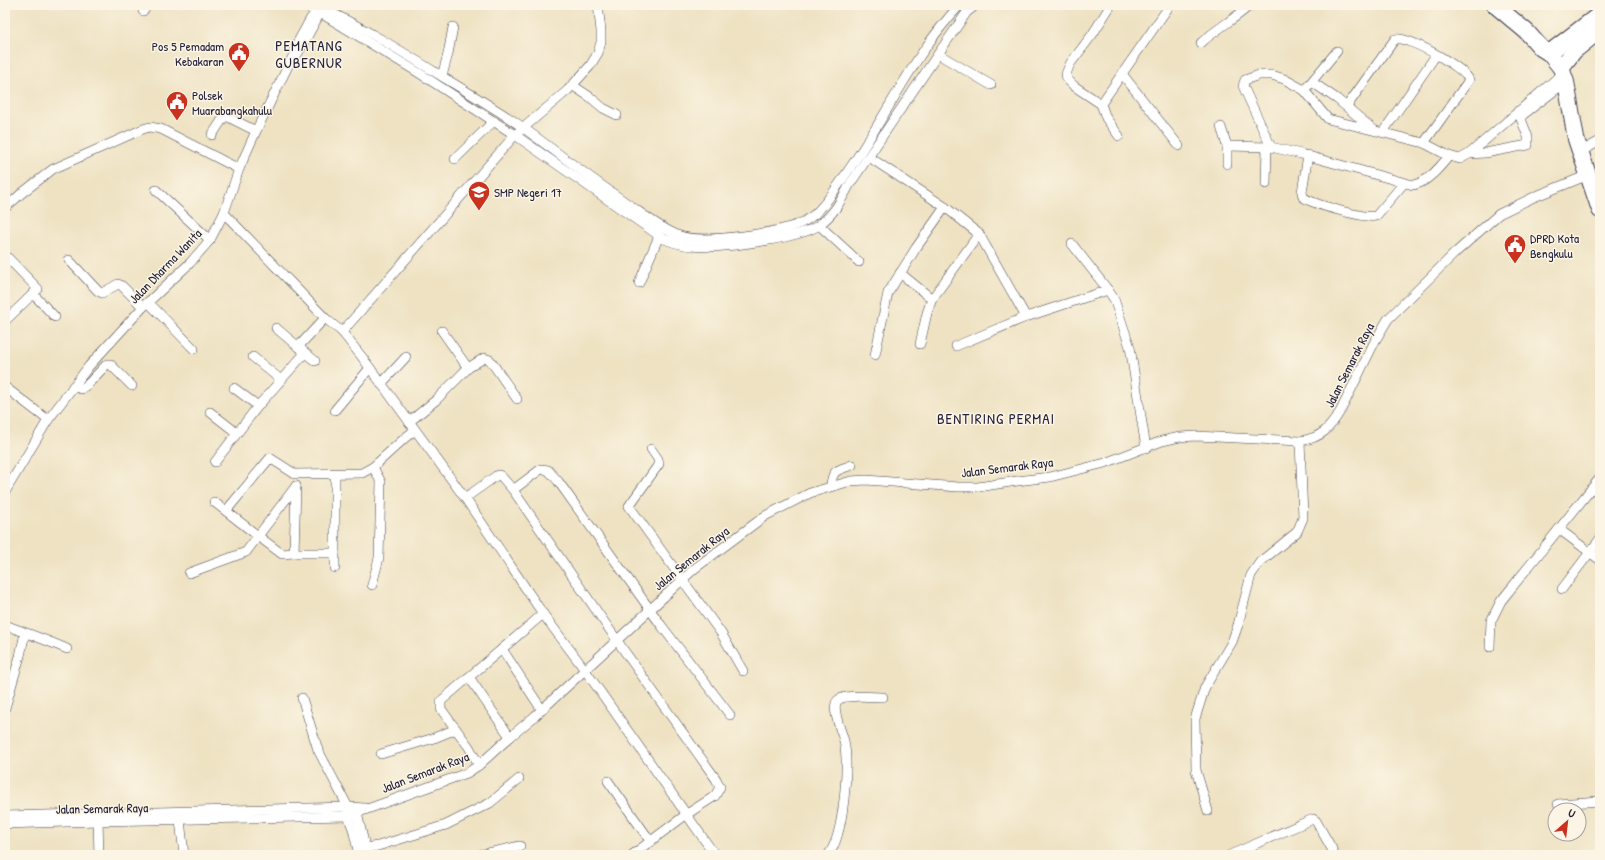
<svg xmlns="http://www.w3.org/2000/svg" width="1605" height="860" font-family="'Patrick Hand',sans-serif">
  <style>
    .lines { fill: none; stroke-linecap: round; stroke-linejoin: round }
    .street-casing { stroke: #413f4f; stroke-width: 10 }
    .highway-casing { stroke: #413f4f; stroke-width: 18 }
    .street { stroke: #fff; stroke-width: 9 }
    .highway { stroke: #fff; stroke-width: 16 }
    .labels { text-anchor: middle; stroke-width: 3; stroke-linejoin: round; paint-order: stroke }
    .poi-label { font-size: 13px; fill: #22223b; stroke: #fcf5e5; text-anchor: start }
    .street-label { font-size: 13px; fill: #22223b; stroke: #fcf5e5 }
    .quarter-label { font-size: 15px; letter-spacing: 1px; fill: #22223b; stroke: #fcf5e5 }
  </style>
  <rect width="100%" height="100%" fill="#fcf5e5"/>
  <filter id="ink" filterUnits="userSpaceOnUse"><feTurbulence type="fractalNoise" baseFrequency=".025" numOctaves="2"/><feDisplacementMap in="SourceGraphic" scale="8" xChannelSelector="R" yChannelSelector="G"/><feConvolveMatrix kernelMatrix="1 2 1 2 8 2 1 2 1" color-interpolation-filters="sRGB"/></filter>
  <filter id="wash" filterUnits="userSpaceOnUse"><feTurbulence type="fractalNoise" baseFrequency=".012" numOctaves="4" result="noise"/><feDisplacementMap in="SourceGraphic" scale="16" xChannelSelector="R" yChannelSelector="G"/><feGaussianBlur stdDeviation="0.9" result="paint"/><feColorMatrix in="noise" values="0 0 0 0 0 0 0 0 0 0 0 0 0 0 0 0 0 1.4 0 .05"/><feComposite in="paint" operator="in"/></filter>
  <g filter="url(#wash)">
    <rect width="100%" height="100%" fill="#eee2c2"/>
  </g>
  <g filter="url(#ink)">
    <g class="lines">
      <!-- street casing -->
      <g class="street-casing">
        <g id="street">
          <path d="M304 5 313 10"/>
          <path d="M316 5 313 8 314 13 319 15 323 13"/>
          <path d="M324 9C364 28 401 51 438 74 467 92 497 109 525 129 559 154 593 180 628 204 644 215 661 229 680 236 702 244 785 233 805 221 808 219 812 216 815 214 830 200 841 181 852 165 889 112 915 52 960 5"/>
          <path d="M143 11 148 5"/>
          <path d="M322 14 419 73 515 135 664 239C678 245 694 247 709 247 733 246 801 238 819 225 834 214 841 201 850 184L938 54 967 12 976 5"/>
          <path d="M1201 43C1216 29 1235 19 1250 5"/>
          <path d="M294 49 311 18"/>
          <path d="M938 54 991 85"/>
          <path d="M1123 75 1179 146"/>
          <path d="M442 76 448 54 453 27"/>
          <path d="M1312 82 1337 99 1374 130"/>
          <path d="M572 85 590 97 603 108 617 115"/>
          <path d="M1308 86 1337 51"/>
          <path d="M1101 104 1074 86 1067 79 1066 74 1070 64 1092 35 1111 5"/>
          <path d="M1347 106 1395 39C1408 36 1465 68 1469 80L1424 143"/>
          <path d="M1520 117 1566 82"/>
          <path d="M1221 127 1227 146V164"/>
          <path d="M1383 132 1436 55"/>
          <path d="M212 135 224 117 226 116 256 131"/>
          <path d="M1119 136 1106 118 1101 104 1170 5"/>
          <path d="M1227 146 1271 147 1243 86 1245 80 1259 75H1272L1284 79 1304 90 1328 119 1424 143 1449 156 1460 159 1469 154 1563 73"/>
          <path d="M1271 147 1301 154 1413 185C1427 183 1440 167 1449 156"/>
          <path d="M1580 152 1600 141"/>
          <path d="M1469 154 1485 153 1528 145V137L1518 111"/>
          <path d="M1308 155 1302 192 1303 197C1312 204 1365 219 1376 216L1404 183"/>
          <path d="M869 157 945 207 979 234 1026 317"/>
          <path d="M455 159 494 121"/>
          <path d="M1266 184 1267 147"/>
          <path d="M156 190 210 240"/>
          <path d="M5 208 22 193 53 169 143 129 150 127 161 129 239 169"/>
          <path d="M224 213 325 318 342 332 362 357 465 498 543 614 585 670 715 855"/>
          <path d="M819 225 859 262"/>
          <path d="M1072 244 1108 290 1114 299 1130 347 1146 448"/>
          <path d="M5 257 8 258 38 289 5 321"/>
          <path d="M69 260 98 291 102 293 118 284 122 286 143 307"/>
          <path d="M900 273 932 299"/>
          <path d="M639 283 659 236"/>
          <path d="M33 294 55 317"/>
          <path d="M148 302 194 349"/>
          <path d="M276 328 315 361"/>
          <path d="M442 331 468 368"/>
          <path d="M342 332 515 135 568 90 590 66 598 53 601 42V31L598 5"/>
          <path d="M920 344 927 313 932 299 979 234"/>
          <path d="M956 346 1026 317 1108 290"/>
          <path d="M298 347 325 318"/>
          <path d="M875 355 888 293 916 248 945 207"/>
          <path d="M253 357 281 380"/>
          <path d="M381 384 406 357"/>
          <path d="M73 386 81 389 87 385 107 364H110L132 386"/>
          <path d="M5 387 48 420"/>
          <path d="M234 388 258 406"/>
          <path d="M335 410 369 369"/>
          <path d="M210 412 237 433"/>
          <path d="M409 422 436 400 468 368 484 358 490 360 517 399"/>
          <path d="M651 449 658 459 659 464 629 506 721 633 743 671"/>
          <path d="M215 462 258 406 305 353"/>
          <path d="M296 486 258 536 226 511 270 458 295 474 362 473 373 467 406 437 415 430"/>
          <path d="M296 486 294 553H335V474"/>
          <path d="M831 486C832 469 838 470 852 465"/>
          <path d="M513 490 541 469 548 470 558 481 661 625 730 715"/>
          <path d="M5 492 48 420 89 366 143 307 190 263 210 240 224 213 239 169 256 131 289 64 292 58 298 53 319 15"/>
          <path d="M465 498 496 476 499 475 501 476 513 490 625 652 716 779 720 787 715 796 687 814 632 855"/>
          <path d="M214 502 226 511"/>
          <path d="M1559 529 1600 560"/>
          <path d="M335 553V568"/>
          <path d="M189 573 246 552 258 536 282 554 294 553"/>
          <path d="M372 585 379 558 381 482 373 467"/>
          <path d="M1562 589 1600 539"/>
          <path d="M5 625C26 633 47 640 67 649"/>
          <path d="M1490 647 1491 621 1501 601 1600 478"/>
          <path d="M502 649 542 710"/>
          <path d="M469 677 510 737"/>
          <path d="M302 698 318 750 348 807V816L353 829 359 855"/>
          <path d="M5 708 20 656 25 633"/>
          <path d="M381 754 434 738 456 729"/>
          <path d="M479 765 469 747 441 709V701L543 614"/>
          <path d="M608 781 651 842"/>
          <path d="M1558 804 1600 801"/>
          <path d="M356 809 367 855"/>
          <path d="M1208 811 1196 770 1195 719 1205 687 1232 642 1238 625 1251 575 1260 562 1297 532 1303 518 1300 441"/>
          <path d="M178 815 180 820 184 855"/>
          <path d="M5 816 348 807 365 808"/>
          <path d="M98 821 99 855"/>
          <path d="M5 824 98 821 348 816 467 773 479 765 510 737 535 716 694 569 765 516 810 493 851 481 866 480 958 487H978L1017 481 1050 477 1105 463 1162 441 1180 437 1196 436 1300 441C1322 438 1330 428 1341 410L1375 341 1388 319 1455 253 1499 214 1534 197 1588 175"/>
          <path d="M366 848 378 846 446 825 490 803 519 779"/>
          <path d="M479 855 520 846"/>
          <path d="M828 855C844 837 849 765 844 741 842 732 830 707 838 700 845 694 874 697 883 697"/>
          <path d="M1230 855 1313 819 1316 821 1332 849 1333 853 1331 855"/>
        </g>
      </g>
      <!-- highway casing -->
      <g class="highway-casing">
        <g id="highway">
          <path d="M1495 5 1527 32 1541 48 1549 53 1561 68 1566 82 1576 139 1600 210"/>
          <path d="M1549 53 1600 14"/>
          <path d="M1561 68 1574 51 1600 30"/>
        </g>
      </g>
      <!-- street -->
      <use href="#street" class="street"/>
      <!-- highway -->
      <use href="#highway" class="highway"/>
    </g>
  </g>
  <!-- icons -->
  <defs>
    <g id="civic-pin" transform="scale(1.15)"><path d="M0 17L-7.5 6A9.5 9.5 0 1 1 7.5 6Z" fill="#c8321e" stroke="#fcf5e5"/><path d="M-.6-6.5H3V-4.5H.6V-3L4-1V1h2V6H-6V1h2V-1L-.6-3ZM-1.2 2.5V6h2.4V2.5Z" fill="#fff"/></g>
    <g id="school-pin" transform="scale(1.15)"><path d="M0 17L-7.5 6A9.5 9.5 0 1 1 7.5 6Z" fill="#c8321e" stroke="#fcf5e5"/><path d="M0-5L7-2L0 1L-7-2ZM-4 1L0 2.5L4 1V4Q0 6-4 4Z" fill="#fff"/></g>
  </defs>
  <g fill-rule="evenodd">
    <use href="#civic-pin" x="239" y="53"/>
    <use href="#civic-pin" x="177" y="102"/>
    <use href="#school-pin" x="479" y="192"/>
    <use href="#civic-pin" x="1515" y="245"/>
  </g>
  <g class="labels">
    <!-- poi labels -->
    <g class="poi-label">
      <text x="224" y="51" text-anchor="end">Pos 5 Pemadam<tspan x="224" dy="15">Kebakaran</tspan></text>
      <text x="192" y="100">Polsek<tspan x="192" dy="15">Muarabangkahulu</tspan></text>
      <text x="494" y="197">SMP Negeri 17</text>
      <text x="1530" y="243">DPRD Kota<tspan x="1530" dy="15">Bengkulu</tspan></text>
    </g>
    <!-- street labels -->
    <g class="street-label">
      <text transform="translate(165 266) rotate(-46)" y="5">Jalan Dharma Wanita</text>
      <text transform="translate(1349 365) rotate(-63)" y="5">Jalan Semarak Raya</text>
      <text transform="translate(1007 467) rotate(-7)" y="5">Jalan Semarak Raya</text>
      <text transform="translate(691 558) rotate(-39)" y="5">Jalan Semarak Raya</text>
      <text transform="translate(425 772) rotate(-21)" y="5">Jalan Semarak Raya</text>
      <text transform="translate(102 808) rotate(-1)" y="5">Jalan Semarak Raya</text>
    </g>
    <!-- quarter labels -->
    <g class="quarter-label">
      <text x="309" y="51">PEMATANG<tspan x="309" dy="17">GUBERNUR</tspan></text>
      <text x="996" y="424">BENTIRING PERMAI</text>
    </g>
  </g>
  <!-- margin -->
  <rect width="1605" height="860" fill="none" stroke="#fcf5e5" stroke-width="20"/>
  <!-- north arrow -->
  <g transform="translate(1567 822) rotate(28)"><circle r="19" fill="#fcf5e5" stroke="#a5a1a1"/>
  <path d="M0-3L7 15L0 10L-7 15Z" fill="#c8321e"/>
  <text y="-6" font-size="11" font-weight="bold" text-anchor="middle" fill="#22223b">U</text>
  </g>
</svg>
